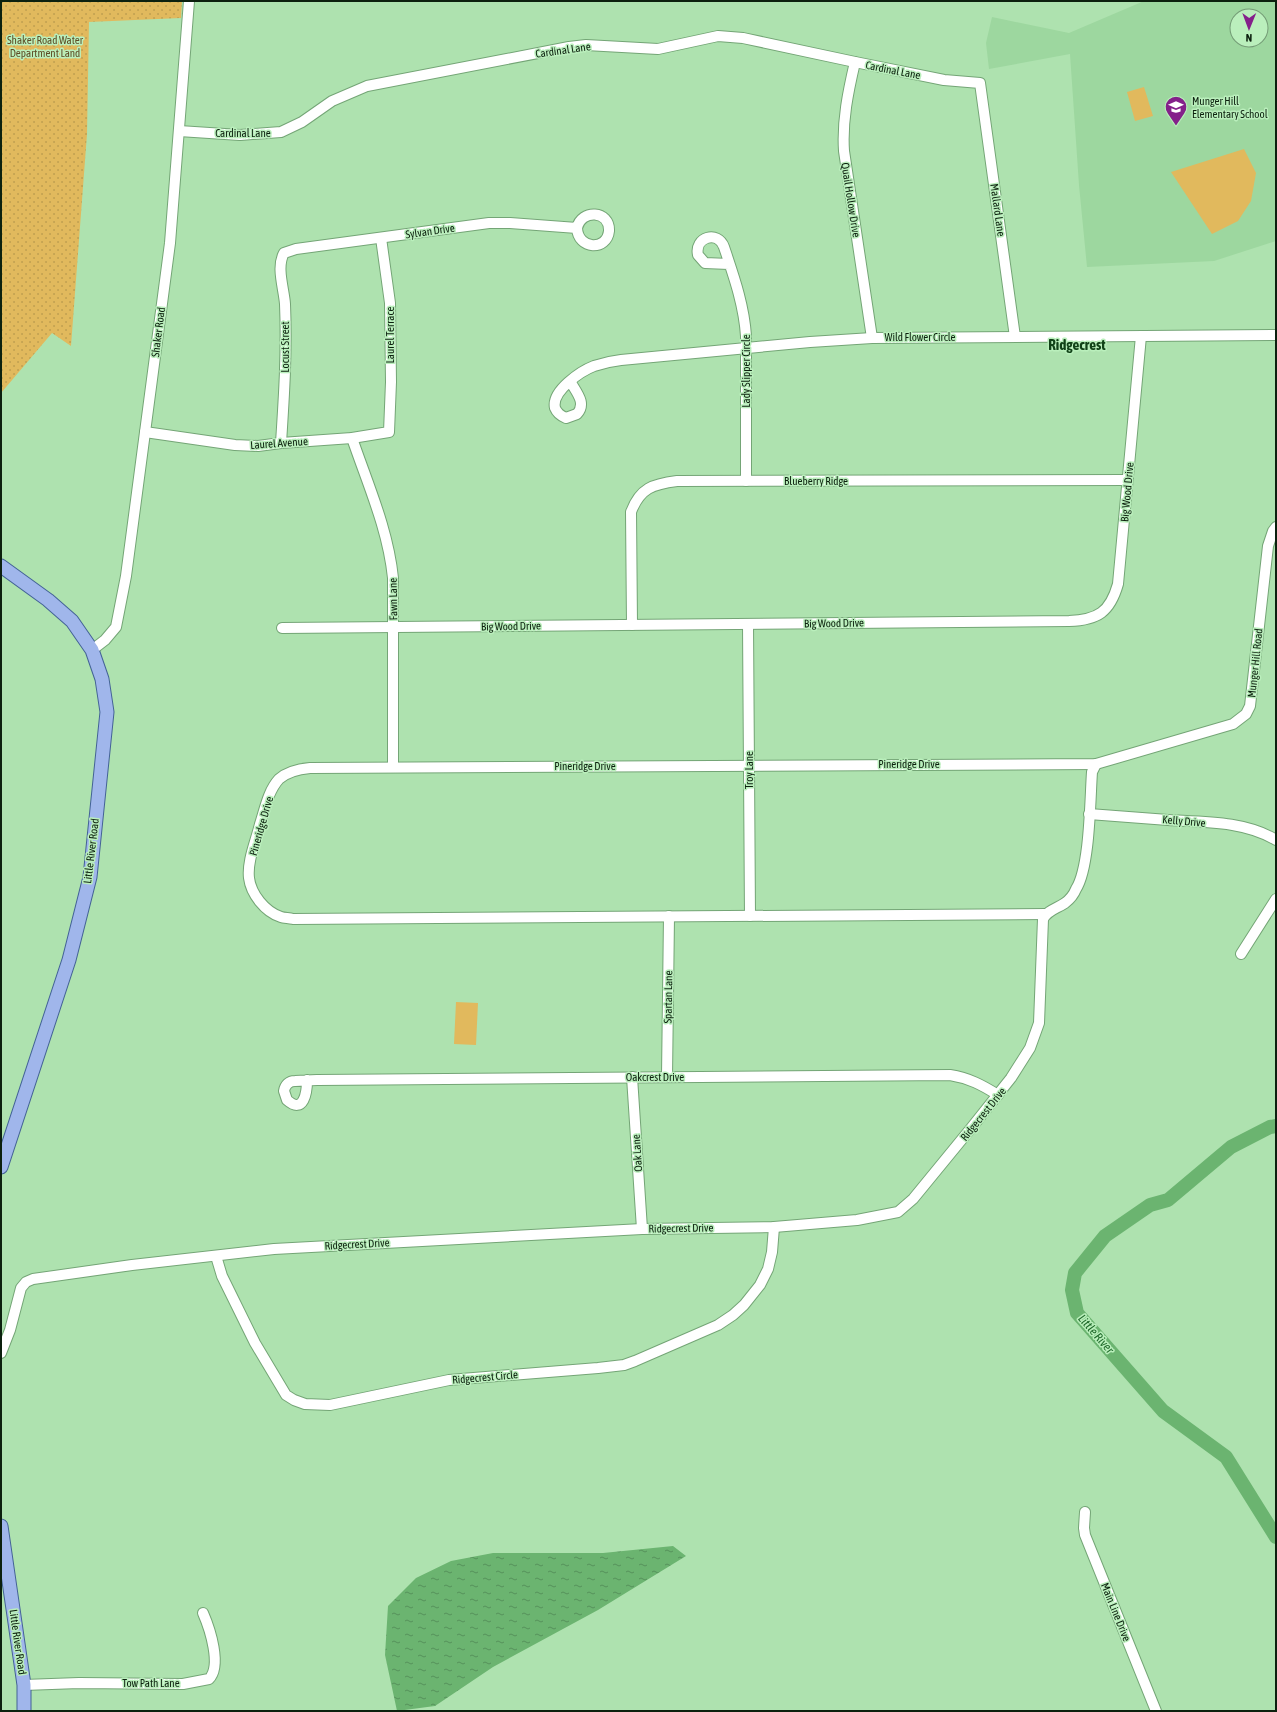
<svg xmlns="http://www.w3.org/2000/svg" width="1277" height="1712" font-family="'Asap Condensed',sans-serif">
  <style>
    .built { fill: #9dd79f; fill-rule: evenodd }
    .grass { fill: #e1b95d }
    .park { fill: url(#park-dots) }
    .water { fill: url(#water-ripples) }
    .lines { fill: none; stroke-linecap: round; stroke-linejoin: round }
    .river { stroke: #6bb470; stroke-width: 14 }
    .minor-casing { stroke: #74a576; stroke-width: 12 }
    .major-casing { stroke: #436295; stroke-width: 15 }
    .minor { stroke: #fff; stroke-width: 10 }
    .major { stroke: #a0b6eb; stroke-width: 13 }
    .labels { text-anchor: middle; stroke-width: 3; stroke-linejoin: round; paint-order: stroke }
    .park-label { font-size: 11px; fill: #5e4c25; stroke: #baefbc }
    .street-label { font-size: 11px; fill: #0c200e; stroke: #baefbc }
    .poi-label { font-size: 11px; fill: #0c200e; stroke: #baefbc; text-anchor: start }
    .water-label { font-size: 12px; font-style: italic; fill: #1e6829; stroke: #baefbc }
    .district-label { font-size: 15px; font-weight: bold; fill: #114218; stroke: #baefbc }
  </style>
  <defs>
    <pattern id="park-dots" width="8" height="8" patternUnits="userSpaceOnUse"><rect width="8" height="8" fill="#e1b95d"/><path d="M2 2h.1M6 6h.1" fill="none" stroke="#c09f50" stroke-width="1.8" stroke-linecap="round"/></pattern>
    <pattern id="water-ripples" width="26" height="14" patternUnits="userSpaceOnUse"><rect width="26" height="14" fill="#6bb470"/><path d="M2 4q2-2 4 0t4 0M15 11q2-2 4 0t4 0" fill="none" stroke="#56925a"/></pattern>
  </defs>
  <rect width="100%" height="100%" fill="#aee2af"/>
  <!-- built -->
  <path class="built" d="M1144 1H1276V241L1214 261 1087 267 1079 185 1070 54 989 69 986 43 992 17 1069 33ZM1237 16H1261V40H1237Z"/>
  <!-- grass -->
  <g class="grass">
    <path d="M1144 87 1153 116 1135 121 1127 92Z"/>
    <path d="M1244 149 1256 173 1251 201 1238 221 1212 234 1171 172Z"/>
    <path d="M456 1002 478 1003 476 1045 454 1044Z"/>
  </g>
  <!-- park -->
  <path class="park" d="M1 1H182L181 18 89 22 87 134 71 346 52 333 1 393Z"/>
  <!-- water -->
  <path class="water" d="M673 1546 686 1556 598 1610 493 1667 435 1706 397 1711 385 1655 388 1606 416 1578 451 1561 493 1553H603Z"/>
  <g class="lines">
    <!-- river -->
    <path class="river" d="M1276 1126 1270 1127 1231 1147 1168 1200 1150 1205 1105 1236 1075 1273 1072 1290 1077 1313 1163 1411 1226 1457 1276 1537"/>
    <!-- minor casing -->
    <g class="minor-casing">
      <g id="minor">
        <path d="M855 62C848 92 842 121 844 151L872 338"/>
        <path d="M179 131 240 135 281 132 302 122 332 101 367 86 569 47 586 45 658 49 718 36 743 38 855 62 944 80 980 83 1015 337"/>
        <path d="M729 264 705 263 698 255C694 237 718 230 724 247 734 277 744 305 746 336V481"/>
        <path d="M570 381C576 392 587 403 577 414L566 418C561 416 557 413 555 408 551 391 581 371 594 366 603 363 612 361 621 360L810 342 872 338 1276 335"/>
        <path d="M145 432 235 445 258 446 281 443 352 438 389 432 391 382 390 303 381 238"/>
        <path d="M352 438C368 485 388 529 393 578V767"/>
        <path d="M281 443C284 397 287 351 285 304 284 289 276 267 284 253L296 249 489 223H510L577 228C578 250 607 251 609 231 610 210 581 209 577 228"/>
        <path d="M748 624 750 916"/>
        <path d="M632 625 631 512C640 488 653 484 677 481L1128 480"/>
        <path d="M282 628 1069 621C1098 620 1110 612 1118 584L1141 336"/>
        <path d="M92 650 105 640 116 627 126 576 170 243 189 1"/>
        <path d="M1089 814C1115 816 1142 818 1168 820 1204 822 1245 821 1276 840"/>
        <path d="M1046 914 293 919C289 918 284 918 281 917 265 912 251 894 249 878 247 861 256 841 260 824 265 809 268 791 279 779 288 771 299 769 310 768L1096 764 1233 724 1246 714 1250 706 1268 546 1273 531 1276 527"/>
        <path d="M1241 954 1276 899"/>
        <path d="M632 1077 642 1229"/>
        <path d="M667 1077 669 916"/>
        <path d="M307 1080C307 1092 304 1115 287 1100L284 1091C285 1085 289 1081 295 1081L317 1080 950 1075C969 1078 982 1085 998 1095"/>
        <path d="M216 1256 222 1276 255 1343 286 1395 294 1400 305 1404 330 1405 449 1380 598 1368 624 1365 635 1361 718 1325 733 1315 744 1305 760 1285 768 1269 772 1252 774 1227"/>
        <path d="M1 1353 10 1330 21 1288 26 1282 33 1279 132 1265 274 1249 642 1229 774 1227 857 1220 898 1212 913 1199 972 1127 1011 1078 1030 1048 1039 1023 1043 919C1048 910 1056 909 1065 903 1069 900 1074 894 1076 889 1090 867 1090 800 1092 772L1096 764"/>
        <path d="M1085 1512 1084 1528 1085 1535 1156 1711"/>
        <path d="M24 1685 79 1683 183 1684 209 1679C222 1666 210 1629 203 1613"/>
      </g>
    </g>
    <!-- major casing -->
    <g class="major-casing">
      <g id="major">
        <path d="M1 566 48 600 72 621 92 650 102 679 107 712 90 877 69 960 1 1167"/>
        <path d="M1 1526 24 1685V1711"/>
      </g>
    </g>
    <!-- minor -->
    <use href="#minor" class="minor"/>
    <!-- major -->
    <use href="#major" class="major"/>
  </g>
  <!-- icons -->
  <defs>
    <g id="school-pin" transform="scale(1.15)"><path d="M0 17L-7.5 6A9.5 9.5 0 1 1 7.5 6Z" fill="#84208a" stroke="#baefbc"/><path d="M0-5L7-2L0 1L-7-2ZM-4 1L0 2.5L4 1V4Q0 6-4 4Z" fill="#fff"/></g>
  </defs>
  <g fill-rule="evenodd">
    <use href="#school-pin" x="1176" y="107"/>
  </g>
  <g class="labels">
    <!-- park labels -->
    <g class="park-label">
      <text x="45" y="44">Shaker Road Water<tspan x="45" dy="13">Department Land</tspan></text>
    </g>
    <!-- street labels -->
    <g class="street-label">
      <text transform="translate(563 50) rotate(-8)" y="4">Cardinal Lane</text>
      <text transform="translate(893 70) rotate(11)" y="4">Cardinal Lane</text>
      <text x="243" y="137">Cardinal Lane</text>
      <text transform="translate(851 200) rotate(81)" y="4">Quail Hollow Drive</text>
      <text transform="translate(998 210) rotate(82)" y="4">Mallard Lane</text>
      <text transform="translate(430 231) rotate(-8)" y="4">Sylvan Drive</text>
      <text transform="translate(158 332) rotate(-83)" y="4">Shaker Road</text>
      <text transform="translate(390 335) rotate(-90)" y="4">Laurel Terrace</text>
      <text x="920" y="341">Wild Flower Circle</text>
      <text transform="translate(285 347) rotate(-90)" y="4">Locust Street</text>
      <text transform="translate(746 371) rotate(-90)" y="4">Lady Slipper Circle</text>
      <text transform="translate(279 443) rotate(-4)" y="4">Laurel Avenue</text>
      <text x="816" y="485">Blueberry Ridge</text>
      <text transform="translate(1127 492) rotate(-85)" y="4">Big Wood Drive</text>
      <text transform="translate(393 599) rotate(-91)" y="4">Fawn Lane</text>
      <text transform="translate(834 623) rotate(-1)" y="4">Big Wood Drive</text>
      <text transform="translate(511 626) rotate(-1)" y="4">Big Wood Drive</text>
      <text transform="translate(1255 663) rotate(-84)" y="4">Munger Hill Road</text>
      <text x="909" y="768">Pineridge Drive</text>
      <text x="585" y="770">Pineridge Drive</text>
      <text transform="translate(749 770) rotate(-90)" y="4">Troy Lane</text>
      <text transform="translate(1184 821) rotate(5)" y="4">Kelly Drive</text>
      <text transform="translate(261 826) rotate(-74)" y="4">Pineridge Drive</text>
      <text transform="translate(91 851) rotate(-83)" y="4">Little River Road</text>
      <text transform="translate(668 997) rotate(-89)" y="4">Spartan Lane</text>
      <text x="655" y="1081">Oakcrest Drive</text>
      <text transform="translate(983 1114) rotate(-51)" y="4">Ridgecrest Drive</text>
      <text transform="translate(637 1153) rotate(-94)" y="4">Oak Lane</text>
      <text transform="translate(681 1228) rotate(-1)" y="4">Ridgecrest Drive</text>
      <text transform="translate(357 1244) rotate(-3)" y="4">Ridgecrest Drive</text>
      <text transform="translate(485 1377) rotate(-5)" y="4">Ridgecrest Circle</text>
      <text transform="translate(1116 1612) rotate(68)" y="4">Main Line Drive</text>
      <text transform="translate(18 1642) rotate(82)" y="4">Little River Road</text>
      <text x="151" y="1687">Tow Path Lane</text>
    </g>
    <!-- poi labels -->
    <g class="poi-label">
      <text x="1192" y="105">Munger Hill<tspan x="1192" dy="13">Elementary School</tspan></text>
    </g>
    <!-- water labels -->
    <g class="water-label">
      <text transform="translate(1096 1334) rotate(49)" y="4">Little River</text>
    </g>
    <!-- district labels -->
    <g class="district-label">
      <text x="1077" y="350">Ridgecrest</text>
    </g>
  </g>
  <!-- border -->
  <rect width="1277" height="1712" fill="none" stroke="#0c200e" stroke-width="4"/>
  <!-- north arrow -->
  <g transform="translate(1249 28) rotate(181)"><circle r="19" fill="#baefbc" stroke="#749c76"/>
  <path d="M0-3L7 15L0 10L-7 15Z" fill="#84208a"/>
  <text y="-6" font-size="11" font-weight="bold" text-anchor="middle" fill="#0c200e">N</text>
  </g>
</svg>
